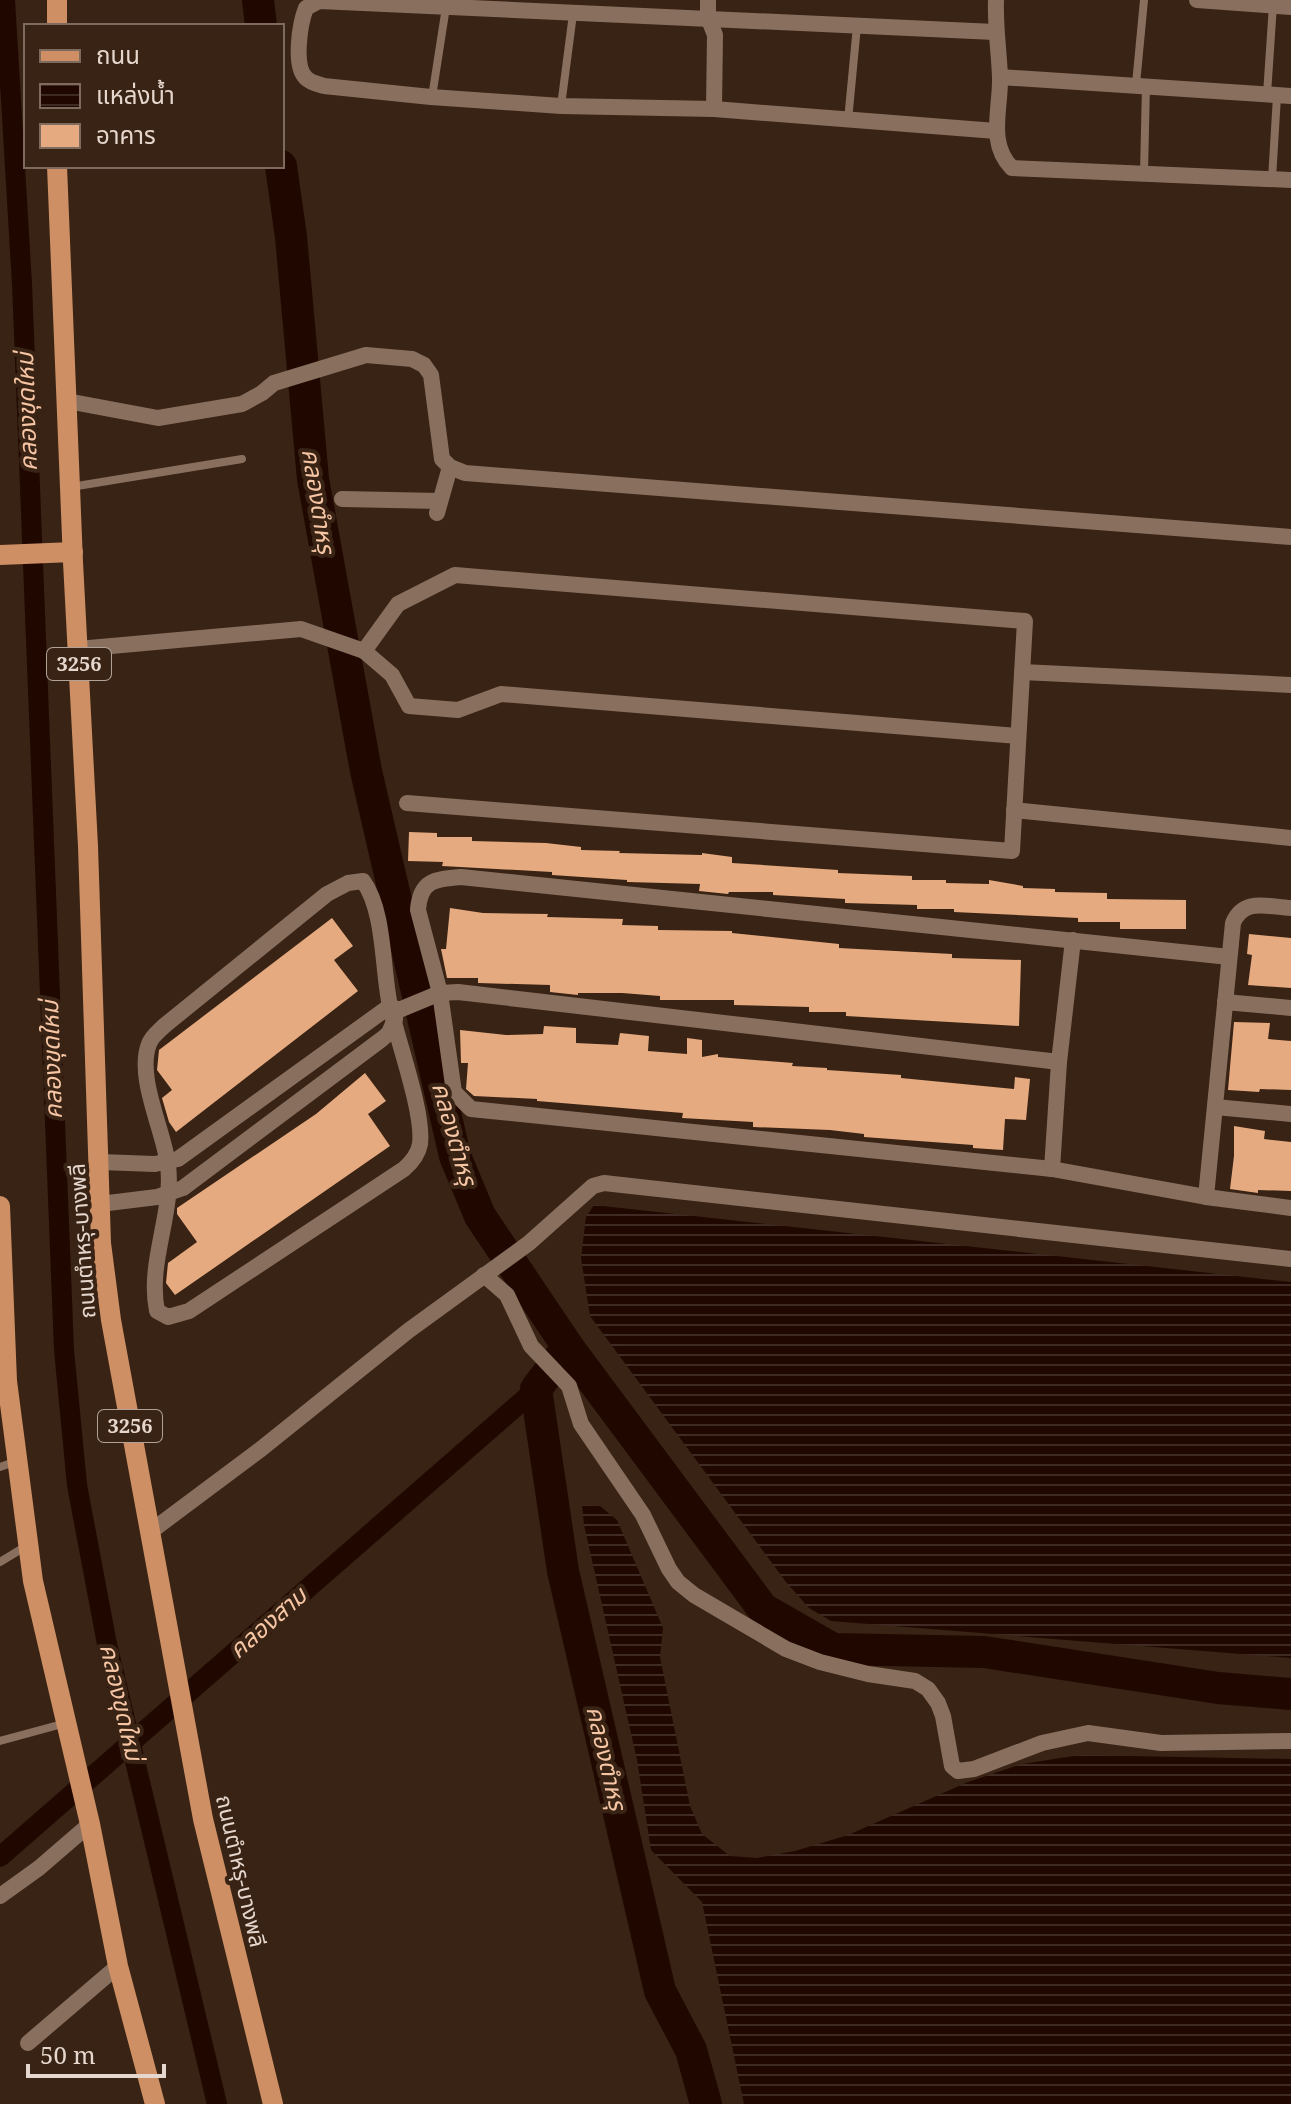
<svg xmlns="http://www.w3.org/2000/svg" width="1291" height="2104" font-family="'Noto Serif','Noto Sans Thai',serif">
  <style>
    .water { fill: url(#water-rules) }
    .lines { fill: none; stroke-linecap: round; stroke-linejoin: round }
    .canal { stroke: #200700; stroke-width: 20 }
    .river { stroke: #200700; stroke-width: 32 }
    .building { fill: #e6aa80 }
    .service { stroke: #896f5e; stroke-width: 8 }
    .minor { stroke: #896f5e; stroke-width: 16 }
    .primary { stroke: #cd8f63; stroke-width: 20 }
    .labels { text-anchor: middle; stroke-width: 8; stroke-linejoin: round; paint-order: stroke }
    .shield { fill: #382314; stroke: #b2a196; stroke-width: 2 }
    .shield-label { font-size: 20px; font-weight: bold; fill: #e6d7ce }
    .street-label { font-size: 22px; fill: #e6d7ce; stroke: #382314 }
    .water-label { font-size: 24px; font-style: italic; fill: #f6c5a4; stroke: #382314 }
  </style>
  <defs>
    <pattern id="water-rules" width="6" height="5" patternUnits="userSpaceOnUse" patternTransform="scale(2)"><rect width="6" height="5" fill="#200700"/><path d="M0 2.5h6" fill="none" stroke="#402a24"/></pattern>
  </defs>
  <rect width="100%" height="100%" fill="#382314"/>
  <!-- water -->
  <g class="water">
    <path d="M594 1205 1291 1282V1658L831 1621 809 1608 786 1582 590 1316 581 1258 586 1217Z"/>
    <path d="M582 1505 600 1506 617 1520 663 1628 660 1657 690 1806 702 1834 730 1856 757 1858 795 1851 848 1835 968 1782 1022 1764 1080 1755 1291 1759V2104H744L702 1902 651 1850 637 1760 584 1525Z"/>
  </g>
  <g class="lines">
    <!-- canal -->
    <g class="canal">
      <path d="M5 0 22 284 64 1350 77 1485 107 1644 217 2104"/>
      <path d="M0 1857 536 1389"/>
    </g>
    <!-- river -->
    <g class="river">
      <path d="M258 0 261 26"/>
      <path d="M281 166 291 237 313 479 366 771 455 1156 480 1216 568 1347 763 1609 833 1649 984 1652 1218 1688 1291 1694"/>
      <path d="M568 1347 536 1389 563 1571 660 1991 691 2050 706 2104"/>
    </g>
  </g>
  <!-- building -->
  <g class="building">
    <path d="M409 832 437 833V837H472V841L546 843 581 847V850L620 851 619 853 702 855V853L732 857V863L838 870V873L912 876V880H946V883L989 884V880L1023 886V888L1055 889V892L1107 893V899L1186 900V929H1120V922H1078V918L954 912V909H917V905L845 903V899L773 895V892H729L728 894 699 891 700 884 627 882V880L552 875V872L442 866 443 862 408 861Z"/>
    <path d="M450 908 483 913 548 914 547 917 623 919 622 925 658 926V930L732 931V933L839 944V948L952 954V958L1021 960 1019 1026 846 1016V1012H809V1007L734 1005V1000H660V996L622 993H578V995L550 992V985L478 983V978H447L441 949H446Z"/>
    <path d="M332 918 353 946 334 960 358 991 176 1132 169 1122 162 1098 172 1090 157 1070 159 1050Z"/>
    <path d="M1249 934 1291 938V988L1248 985 1252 955 1247 954Z"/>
    <path d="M1234 1022 1270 1023 1268 1039 1291 1041V1090L1260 1089 1259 1092 1228 1090Z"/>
    <path d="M544 1026 576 1028V1043L618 1045 620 1033 649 1036 648 1051 687 1054V1038L702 1040V1057L718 1054V1057L793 1063 792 1066 827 1068V1070L901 1075V1078L1014 1089 1015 1077 1030 1079 1026 1120 1005 1119 1003 1150 973 1148V1145L864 1137V1134L830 1130 753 1127V1122L682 1118 683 1113 537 1101V1099L474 1096 466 1089 468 1063H461L460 1030 506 1035 543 1034Z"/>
    <path d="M365 1073 386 1101 368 1114 390 1146 175 1295 166 1283 168 1263 197 1242 177 1214V1208L316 1114Z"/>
    <path d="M1234 1126 1265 1131 1264 1139 1291 1142V1191L1258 1190V1193L1230 1189 1234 1156Z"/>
  </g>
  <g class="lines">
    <!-- service -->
    <g class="service">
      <path d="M1136 84 1144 0"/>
      <path d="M1267 94 1273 5"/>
      <path d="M432 97 446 7"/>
      <path d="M561 106 573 14"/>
      <path d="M848 120 857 26"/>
      <path d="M1144 173 1146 85"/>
      <path d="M1272 179 1277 96"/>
      <path d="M71 487 242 459"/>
      <path d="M0 1467 17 1461"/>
      <path d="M0 1562 28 1545"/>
      <path d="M0 1741 66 1723"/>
    </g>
    <!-- minor -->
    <g class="minor">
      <path d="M708 0V17L715 35 714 109"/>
      <path d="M996 0C995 26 999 51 1000 77 1001 108 987 143 1012 168L1291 180"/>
      <path d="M1197 0 1291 7"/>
      <path d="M995 32 319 1 306 8C300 23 293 66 306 78 311 83 318 84 324 86L431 97 561 106 714 109 996 131"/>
      <path d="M1000 77 1291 96"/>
      <path d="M67 401 158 418 242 404 262 393 274 383 366 355 412 359 424 365 431 375 442 459 450 467 465 473 1291 537"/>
      <path d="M342 499 440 501"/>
      <path d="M437 513 450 467"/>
      <path d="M78 649 301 629 364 651 392 675 409 706 458 710 501 694 1018 736"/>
      <path d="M364 651 398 604 455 575 1025 621 1012 851 407 803"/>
      <path d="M1022 672 1291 685"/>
      <path d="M1014 810 1291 838"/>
      <path d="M363 881C385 911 382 969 390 1006 397 1040 424 1112 420 1144 418 1155 412 1162 404 1169L189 1311 168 1317 157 1311C147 1262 174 1214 168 1165 164 1131 136 1077 149 1044 151 1037 159 1031 164 1026L327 894 348 883Z"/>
      <path d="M1229 957 461 877C435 879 420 880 418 910L440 993 454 1092 471 1109 1052 1169 1206 1197 1291 1208"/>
      <path d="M1225 1002 1291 1008"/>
      <path d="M1215 1107 1291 1114"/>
      <path d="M100 1162 155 1164 178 1159 390 1006 399 1010 440 993 458 992 1059 1062"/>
      <path d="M1052 1169 1059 1062 1073 940"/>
      <path d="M1206 1197 1233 923C1244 897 1268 907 1291 908"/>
      <path d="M100 1204 157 1197 183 1188 382 1039 389 1033 395 1019"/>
      <path d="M484 1275 507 1295 531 1346 569 1386 581 1424 643 1515 669 1569 678 1582 694 1595 786 1649 820 1662 868 1674 915 1681 928 1689 938 1703 943 1716 952 1766 958 1771 974 1769 1042 1743 1088 1733 1161 1743 1291 1741"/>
      <path d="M150 1532 261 1449 408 1331 529 1243 593 1186 604 1183 1291 1259"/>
      <path d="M0 1896 39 1868 90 1824"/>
      <path d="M28 2043 118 1966"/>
    </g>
    <!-- primary -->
    <g class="primary">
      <path d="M57 26V0"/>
      <path d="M57 166 73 562 88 846 101 1243 111 1320 203 1819 273 2104"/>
      <path d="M0 555 73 552"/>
      <path d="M0 1206 7 1381 33 1581 90 1824 118 1966 155 2104"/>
    </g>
  </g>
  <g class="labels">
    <!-- shield labels -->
    <g class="shield">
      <rect x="47" y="648" width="64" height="32" rx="6"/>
      <rect x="98" y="1410" width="64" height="32" rx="6"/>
    </g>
    <g class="shield-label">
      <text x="79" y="671">3256</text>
      <text x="130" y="1433">3256</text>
    </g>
    <!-- street labels -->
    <g class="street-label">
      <text transform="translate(82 1241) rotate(-94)" y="8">ถนนตำหรุ-บางพลี</text>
      <text transform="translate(241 1871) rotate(77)" y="8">ถนนตำหรุ-บางพลี</text>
    </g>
    <!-- water labels -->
    <g class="water-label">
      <text transform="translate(27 412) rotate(-92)" y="8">คลองขุดใหม่</text>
      <text transform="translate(318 501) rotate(81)" y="8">คลองตำหรุ</text>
      <text transform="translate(52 1060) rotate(-92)" y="8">คลองขุดใหม่</text>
      <text transform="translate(454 1134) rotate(74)" y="8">คลองตำหรุ</text>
      <text transform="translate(268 1623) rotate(-41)" y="8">คลองสาม</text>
      <text transform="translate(121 1702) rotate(77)" y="8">คลองขุดใหม่</text>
      <text transform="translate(606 1758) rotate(77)" y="8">คลองตำหรุ</text>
    </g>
  </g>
  <!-- legend -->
  <rect x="24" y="24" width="260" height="144" fill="#382314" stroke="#7e6b5e" stroke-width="2"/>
  <rect x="40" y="50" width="40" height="12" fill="#cd8f63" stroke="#7e6b5e" stroke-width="2"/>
  <text x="96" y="64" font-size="24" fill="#e6d7ce">ถนน</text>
  <rect x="40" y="84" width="40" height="24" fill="url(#water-rules)" stroke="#7e6b5e" stroke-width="2"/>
  <text x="96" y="104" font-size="24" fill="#e6d7ce">แหล่งน้ำ</text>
  <rect x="40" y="124" width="40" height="24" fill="#e6aa80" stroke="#7e6b5e" stroke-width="2"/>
  <text x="96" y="144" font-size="24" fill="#e6d7ce">อาคาร</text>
  <!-- scale -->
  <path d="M28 2064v12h136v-12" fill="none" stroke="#e6d7ce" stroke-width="4"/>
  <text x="40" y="2064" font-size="24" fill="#e6d7ce" stroke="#382314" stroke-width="6" paint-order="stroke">50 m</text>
</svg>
